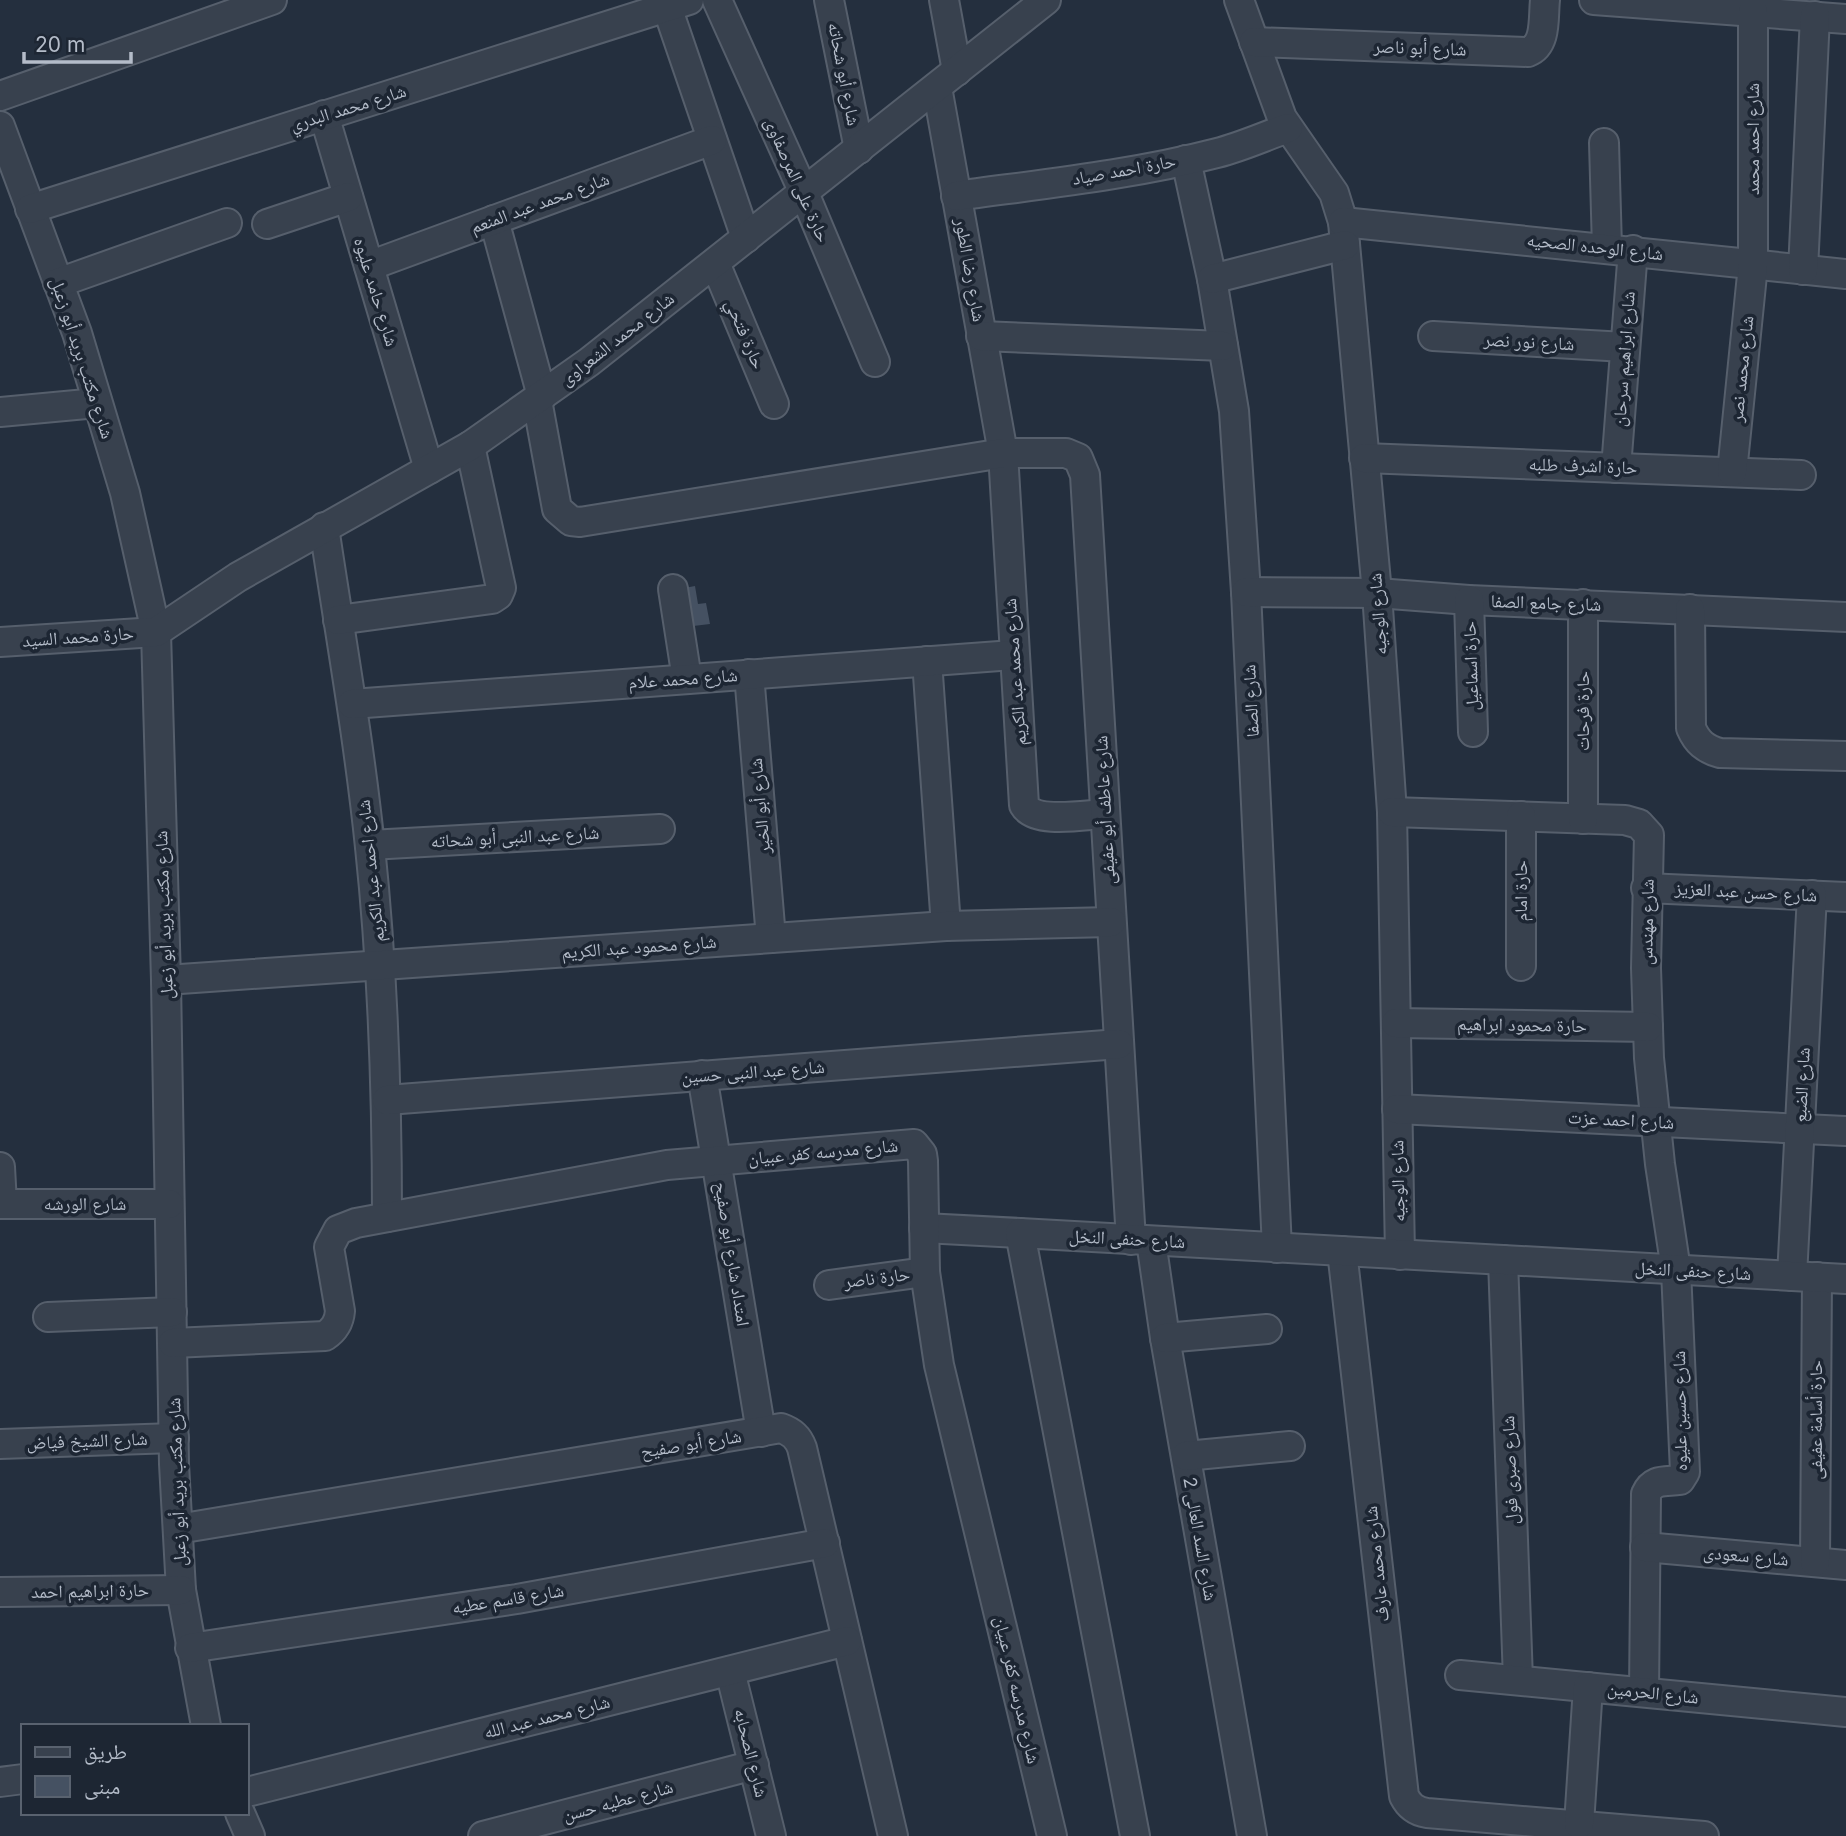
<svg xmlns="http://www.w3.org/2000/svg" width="1846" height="1836" font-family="Inter,'Noto Naskh Arabic',sans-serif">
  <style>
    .building { fill: #455162 }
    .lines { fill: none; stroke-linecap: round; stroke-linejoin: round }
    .minor-casing { stroke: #565f6c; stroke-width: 32 }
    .minor { stroke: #38414e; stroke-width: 28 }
    .labels { text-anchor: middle; stroke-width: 7; stroke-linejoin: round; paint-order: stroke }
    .street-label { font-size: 18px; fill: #b4bcc9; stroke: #1d2633 }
  </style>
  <rect width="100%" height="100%" fill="#242f3e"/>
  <!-- building -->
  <path class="building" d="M695 586 698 604 706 603 710 624 685 627 679 589Z"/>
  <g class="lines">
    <!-- minor casing -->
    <g class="minor-casing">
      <g id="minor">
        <path d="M717 0 804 193 875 362"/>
        <path d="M829 0 859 149"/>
        <path d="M944 0 957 71"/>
        <path d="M1239 0 1282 118 1334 193 1343 222 1377 593 1392 812 1400 1255"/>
        <path d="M1594 0 1846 19"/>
        <path d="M667 7 746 238"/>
        <path d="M1254 42 1528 52C1547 45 1543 17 1545 0"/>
        <path d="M937 87 1003 453 1024 805C1035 824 1083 815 1105 814"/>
        <path d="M0 96 272 0"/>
        <path d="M324 115 429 469"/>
        <path d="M0 126 77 333 125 493 156 632 166 980 174 1464 181 1590 206 1726"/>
        <path d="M1604 143 1607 248"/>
        <path d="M1186 160 1212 279 1234 411 1246 592 1277 1248"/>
        <path d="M956 196C1043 184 1132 175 1217 153 1241 147 1265 136 1288 128"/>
        <path d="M30 209 689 0"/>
        <path d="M494 220 542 396"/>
        <path d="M1343 222 1846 274"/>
        <path d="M267 224 348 197"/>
        <path d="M715 263 774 404"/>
        <path d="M369 266 712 140"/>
        <path d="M1803 270 1815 16"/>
        <path d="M1212 279 1345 245"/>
        <path d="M58 283 227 223"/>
        <path d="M981 336 1223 346"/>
        <path d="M1433 336 1625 347"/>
        <path d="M537 400 557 509 571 521 580 522 1003 453H1066L1078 458 1085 475 1131 1240"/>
        <path d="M0 412 97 403"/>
        <path d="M1364 458 1801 475"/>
        <path d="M1616 468 1633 250"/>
        <path d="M1732 472 1753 265V12"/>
        <path d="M324 527C340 634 359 740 370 847 383 970 387 1094 387 1217"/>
        <path d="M673 589 687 679"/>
        <path d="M1246 592 1377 593 1469 600 1846 617"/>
        <path d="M1469 600 1473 732"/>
        <path d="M1690 609 1691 728C1697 742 1705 749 1720 753L1846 756"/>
        <path d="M338 620 492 599 498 595 501 588 470 446"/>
        <path d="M0 642 156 632 238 577 470 446 589 362 1046 0"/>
        <path d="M927 661 946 926"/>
        <path d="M749 674 771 938"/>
        <path d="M352 704 1013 655"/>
        <path d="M1392 812 1625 820 1639 824 1649 835 1646 968 1649 1058 1660 1164 1676 1270 1685 1472 1680 1480C1666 1482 1653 1478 1646 1494L1644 1692"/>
        <path d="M1521 816V966"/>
        <path d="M1583 819V604"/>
        <path d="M370 845 660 829"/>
        <path d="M1646 888 1846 897"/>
        <path d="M166 980 946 926 1111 922"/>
        <path d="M1396 1023 1648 1027"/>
        <path d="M702 1075 761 1432"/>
        <path d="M387 1100 1119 1044"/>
        <path d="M1397 1109 1846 1131"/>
        <path d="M0 1167 2 1204"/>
        <path d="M0 1204H169"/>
        <path d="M924 1228 1020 1233"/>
        <path d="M1151 1241 1165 1338 1252 1836"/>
        <path d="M1342 1251 1404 1796C1409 1806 1415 1811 1427 1813L1704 1836"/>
        <path d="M1503 1260 1518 1680"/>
        <path d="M1792 1276 1812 895"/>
        <path d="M829 1285 925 1272"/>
        <path d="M48 1317 172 1312"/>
        <path d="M1165 1338 1267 1329"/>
        <path d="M173 1343 325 1336C334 1330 339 1323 340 1311L329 1247 338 1230 356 1223 667 1165 914 1144 922 1154 923 1161 925 1272 939 1365 1052 1836"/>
        <path d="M0 1444 174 1438"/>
        <path d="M1186 1456 1290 1446"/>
        <path d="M178 1529 781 1428C792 1432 798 1437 802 1448L893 1836"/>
        <path d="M1645 1547 1846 1565"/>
        <path d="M1815 1562 1817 1277"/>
        <path d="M0 1592 181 1590"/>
        <path d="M190 1648 517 1599 825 1543"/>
        <path d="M730 1671 771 1836"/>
        <path d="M1460 1675 1846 1712"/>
        <path d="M0 1782 23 1779"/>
        <path d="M247 1792 847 1641"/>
        <path d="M240 1813 250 1836"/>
        <path d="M1579 1824 1588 1687"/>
        <path d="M483 1836 754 1765"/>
        <path d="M1135 1836 1020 1233 1846 1279"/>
      </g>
    </g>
    <!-- minor -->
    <use href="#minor" class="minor"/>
  </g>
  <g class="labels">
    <!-- street labels -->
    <g class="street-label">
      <text transform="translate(1420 48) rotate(2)" y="6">شارع أبو ناصر</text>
      <text transform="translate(844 74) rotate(79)" y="6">شارع أبو شحاته</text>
      <text transform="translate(348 108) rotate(-17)" y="6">شارع محمد البدري</text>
      <text transform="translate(1753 139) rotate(-90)" y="6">شارع احمد محمد</text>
      <text transform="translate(1124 170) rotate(-10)" y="6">حارة احمد صياد</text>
      <text transform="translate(797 180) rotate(66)" y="6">حارة على المرصفاوى</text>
      <text transform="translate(540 203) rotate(-20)" y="6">شارع محمد عبد المنعم</text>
      <text transform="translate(1595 247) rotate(6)" y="6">شارع الوحده الصحيه</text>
      <text transform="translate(970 270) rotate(80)" y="6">شارع رضا الطور</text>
      <text transform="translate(376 292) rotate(73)" y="6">شارع حامد عليوه</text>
      <text transform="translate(745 334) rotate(67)" y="6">حارة فتحي</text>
      <text transform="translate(617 339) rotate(-38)" y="6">شارع محمد الشعراوى</text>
      <text transform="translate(1529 342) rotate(3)" y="6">شارع نور نصر</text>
      <text transform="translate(82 358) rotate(72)" y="6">شارع مكتب بريد أبو زعبل</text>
      <text transform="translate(1624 359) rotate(-86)" y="6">شارع ابراهيم سرحان</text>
      <text transform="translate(1742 369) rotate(-84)" y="6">شارع محمد نصر</text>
      <text transform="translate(1583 466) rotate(2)" y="6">حارة اشرف طلبه</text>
      <text transform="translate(1546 603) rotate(2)" y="6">شارع جامع الصفا</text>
      <text transform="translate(1378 614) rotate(-94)" y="6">شارع الوجيه</text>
      <text transform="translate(78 637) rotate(-4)" y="6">حارة محمد السيد</text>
      <text transform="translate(1471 666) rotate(-92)" y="6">حارة اسماعيل</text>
      <text transform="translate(1015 672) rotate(-94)" y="6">شارع محمد عبد الكريم</text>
      <text transform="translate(683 679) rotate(-4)" y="6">شارع محمد علام</text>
      <text transform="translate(1251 701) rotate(-93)" y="6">شارع الصفا</text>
      <text transform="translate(1583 711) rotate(-90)" y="6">حارة فرحات</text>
      <text transform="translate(760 806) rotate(-95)" y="6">شارع أبو الخير</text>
      <text transform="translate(1105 810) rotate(-93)" y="6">شارع عاطف أبو عفيفى</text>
      <text transform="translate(515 837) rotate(-3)" y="6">شارع عبد النبى أبو شحاته</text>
      <text transform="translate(371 871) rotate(-96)" y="6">شارع احمد عبد الكريم</text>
      <text transform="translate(1521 891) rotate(-90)" y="6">حارة امام</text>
      <text transform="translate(1746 892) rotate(3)" y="6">شارع حسن عبد العزيز</text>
      <text transform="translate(164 915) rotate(-92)" y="6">شارع مكتب بريد أبو زعبل</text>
      <text transform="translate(1647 922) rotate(-89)" y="6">شارع مهندس</text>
      <text transform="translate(639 947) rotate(-4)" y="6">شارع محمود عبد الكريم</text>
      <text transform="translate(1522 1025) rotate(1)" y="6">حارة محمود ابراهيم</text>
      <text transform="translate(753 1072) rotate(-4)" y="6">شارع عبد النبى حسين</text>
      <text transform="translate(1802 1085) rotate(-87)" y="6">شارع الضبع</text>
      <text transform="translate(1621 1120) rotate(3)" y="6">شارع احمد عزت</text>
      <text transform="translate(823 1152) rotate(-5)" y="6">شارع مدرسه كفر عبيان</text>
      <text transform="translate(1398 1181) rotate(-91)" y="6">شارع الوجيه</text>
      <text x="85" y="1210">شارع الورشه</text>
      <text transform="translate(1127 1239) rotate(3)" y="6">شارع حنفى النخل</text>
      <text transform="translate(732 1254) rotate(81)" y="6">امتداد شارع أبو صفيح</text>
      <text transform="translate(1693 1271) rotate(3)" y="6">شارع حنفى النخل</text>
      <text transform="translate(877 1278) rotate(-7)" y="6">حارة ناصر</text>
      <text transform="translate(1680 1411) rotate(-91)" y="6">شارع حسين عليوه</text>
      <text transform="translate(1816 1420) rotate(-90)" y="6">حارة أسامة عفيفى</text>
      <text transform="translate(87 1441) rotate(-2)" y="6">شارع الشيخ فياض</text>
      <text transform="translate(691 1444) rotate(-9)" y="6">شارع أبو صفيح</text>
      <text transform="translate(1510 1470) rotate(-92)" y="6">شارع صبرى فول</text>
      <text transform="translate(177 1482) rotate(-92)" y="6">شارع مكتب بريد أبو زعبل</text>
      <text transform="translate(1200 1539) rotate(80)" y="6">شارع السد العالى 2</text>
      <text transform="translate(1746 1556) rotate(5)" y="6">شارع سعودى</text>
      <text transform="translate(1377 1564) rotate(-96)" y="6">شارع محمد عارف</text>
      <text transform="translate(90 1591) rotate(-1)" y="6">حارة ابراهيم احمد</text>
      <text transform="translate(508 1599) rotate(-9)" y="6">شارع قاسم عطيه</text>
      <text transform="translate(1017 1690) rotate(77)" y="6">شارع مدرسه كفر عبيان</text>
      <text transform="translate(1653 1693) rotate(6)" y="6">شارع الحرمين</text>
      <text transform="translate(547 1717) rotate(-14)" y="6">شارع محمد عبد الله</text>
      <text transform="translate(751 1753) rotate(76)" y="6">شارع الصحابه</text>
      <text transform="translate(618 1801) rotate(-15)" y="6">شارع عطيه حسن</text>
    </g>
  </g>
  <!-- legend -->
  <rect x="21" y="1724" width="228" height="91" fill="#1d2633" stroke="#59626f" stroke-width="2"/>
  <rect x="35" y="1747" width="35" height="10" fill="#38414e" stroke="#59626f" stroke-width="2"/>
  <text x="84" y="1759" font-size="21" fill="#b4bcc9">طريق</text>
  <rect x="35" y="1776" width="35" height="21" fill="#455162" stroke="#59626f" stroke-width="2"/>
  <text x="84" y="1794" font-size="21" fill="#b4bcc9">مبنى</text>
  <!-- scale -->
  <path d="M24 52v10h107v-10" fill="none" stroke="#b4bcc9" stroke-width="3.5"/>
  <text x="35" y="52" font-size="21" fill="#b4bcc9" stroke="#1d2633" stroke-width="5" paint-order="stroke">20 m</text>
</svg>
